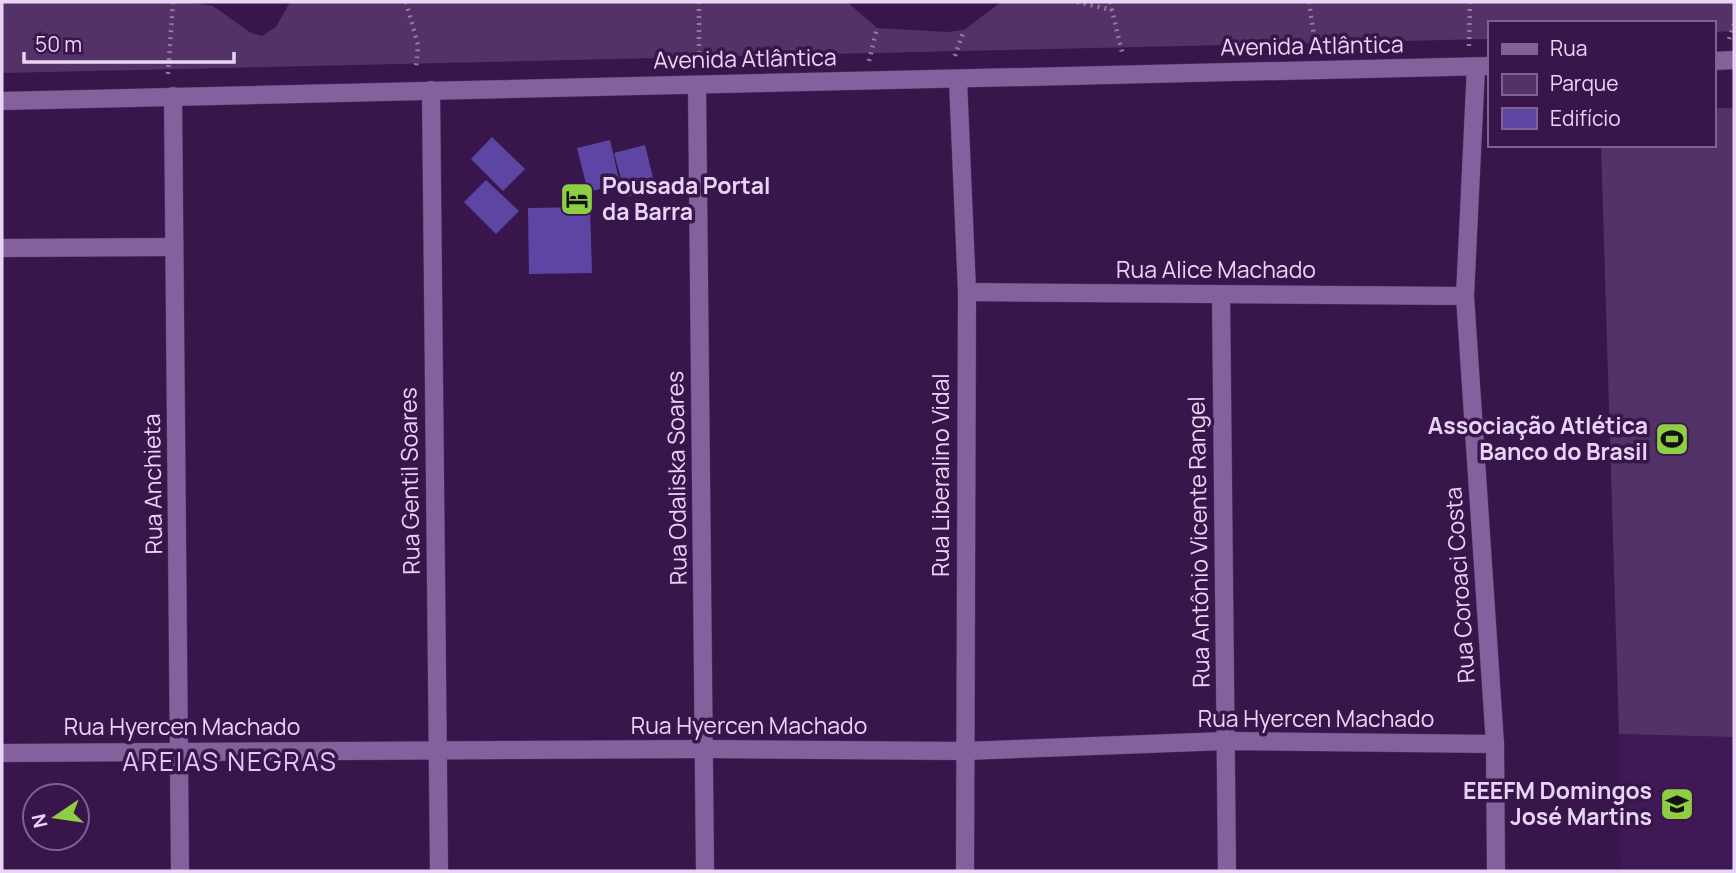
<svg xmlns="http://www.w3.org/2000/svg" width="1736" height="873" font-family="Manrope,sans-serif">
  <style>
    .built { fill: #3f1855 }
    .green { fill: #523267 }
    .building { fill: #5c45a3 }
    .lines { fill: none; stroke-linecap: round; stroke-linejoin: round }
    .minor-casing { stroke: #4f3360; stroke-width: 19 }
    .path { stroke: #9378a3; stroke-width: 4.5; stroke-dasharray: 2 5; stroke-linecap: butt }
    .minor { stroke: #84619d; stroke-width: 18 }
    .labels { text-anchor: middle; stroke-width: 7; stroke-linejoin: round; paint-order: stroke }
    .street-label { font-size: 23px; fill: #e8d5f6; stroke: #38164b }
    .poi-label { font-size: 23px; font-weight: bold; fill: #e8d5f6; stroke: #38164b; text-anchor: end }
    .quarter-label { font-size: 26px; letter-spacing: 2px; fill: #e5c6fb; stroke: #38164b }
  </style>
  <rect width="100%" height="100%" fill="#38164b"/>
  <!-- built -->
  <path class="built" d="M1619 734 1734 737V871H1621Z"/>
  <!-- green -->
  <g class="green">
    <path d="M2 2H189L213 6 251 33 262 36 276 27 290 2H847L877 28 947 32 964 30 1001 2H1734V31L1713 32V23H1489V39L2 73Z"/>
    <path d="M1713 108H1734V737L1619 734 1601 145H1713Z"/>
  </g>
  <!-- building -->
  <g class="building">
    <path d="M492 137 525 169 503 191 471 159Z"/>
    <path d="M610 140 620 184 588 192 577 148Z"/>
    <path d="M645 145 656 190 626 197 614 153Z"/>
    <path d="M486 180 519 211 496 234 464 202Z"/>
    <path d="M590 207 592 273 529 274 528 208Z"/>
  </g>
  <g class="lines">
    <!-- minor casing -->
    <g class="minor-casing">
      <g id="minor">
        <path d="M1713 61 1734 60"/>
        <path d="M1476 67 1465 296 1495 744 1496 871"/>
        <path d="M958 80 967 292 965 871"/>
        <path d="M697 85 705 871"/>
        <path d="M431 90 439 871"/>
        <path d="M173 96 180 871"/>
        <path d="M2 101 1489 66"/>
        <path d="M2 248 174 247"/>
        <path d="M967 292 1465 296"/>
        <path d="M1221 295 1227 871"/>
        <path d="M2 753 705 749 965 751 1225 741 1495 744"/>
      </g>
    </g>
    <!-- path -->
    <g class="path">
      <path d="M406 2 418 45 416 69"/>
      <path d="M699 2V64"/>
      <path d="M1077 2 1112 10"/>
      <path d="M1110 2 1122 52"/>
      <path d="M1309 2 1316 49"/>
      <path d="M1729 39 1734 24"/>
      <path d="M1469 46 1470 2"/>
      <path d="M955 56 964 30"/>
      <path d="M869 61 877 28"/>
      <path d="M168 74 173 2"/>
    </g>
    <!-- minor -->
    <use href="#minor" class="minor"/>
  </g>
  <!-- icons -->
  <defs>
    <g id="hotel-square" transform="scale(1.75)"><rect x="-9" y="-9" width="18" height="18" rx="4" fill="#8ece43" stroke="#38164b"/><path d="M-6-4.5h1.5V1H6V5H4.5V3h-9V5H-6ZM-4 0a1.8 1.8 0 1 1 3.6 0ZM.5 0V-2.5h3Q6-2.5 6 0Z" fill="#111"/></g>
    <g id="stadium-square" transform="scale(1.75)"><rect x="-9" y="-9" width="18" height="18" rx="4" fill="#8ece43" stroke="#38164b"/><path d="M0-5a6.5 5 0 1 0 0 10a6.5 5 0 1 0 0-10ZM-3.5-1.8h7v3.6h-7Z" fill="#111"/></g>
    <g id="school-square" transform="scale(1.75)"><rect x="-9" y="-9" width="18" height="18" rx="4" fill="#8ece43" stroke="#38164b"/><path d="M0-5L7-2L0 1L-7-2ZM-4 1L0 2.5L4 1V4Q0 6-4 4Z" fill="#111"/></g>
  </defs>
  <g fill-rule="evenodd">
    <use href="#hotel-square" x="577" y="199"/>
    <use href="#stadium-square" x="1672" y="439"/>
    <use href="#school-square" x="1677" y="804"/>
  </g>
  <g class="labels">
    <!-- street labels -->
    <g class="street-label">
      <text transform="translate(1312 46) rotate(-1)" y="8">Avenida Atlântica</text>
      <text transform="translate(745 59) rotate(-1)" y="8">Avenida Atlântica</text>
      <text x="1216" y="278">Rua Alice Machado</text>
      <text transform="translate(941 475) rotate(-90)" y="8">Rua Liberalino Vidal</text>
      <text transform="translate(677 478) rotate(-91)" y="8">Rua Odaliska Soares</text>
      <text transform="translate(410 481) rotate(-91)" y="8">Rua Gentil Soares</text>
      <text transform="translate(153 484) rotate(-91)" y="8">Rua Anchieta</text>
      <text transform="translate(1199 542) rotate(-91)" y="8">Rua Antônio Vicente Rangel</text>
      <text transform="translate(1460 585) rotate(-94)" y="8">Rua Coroaci Costa</text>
      <text x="1316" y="727">Rua Hyercen Machado</text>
      <text x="749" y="734">Rua Hyercen Machado</text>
      <text x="182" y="735">Rua Hyercen Machado</text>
    </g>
    <!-- poi labels -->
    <g class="poi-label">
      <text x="602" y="194" text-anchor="start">Pousada Portal<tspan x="602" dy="26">da Barra</tspan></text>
      <text x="1648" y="434">Associação Atlética<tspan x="1648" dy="26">Banco do Brasil</tspan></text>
      <text x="1652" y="799">EEEFM Domingos<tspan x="1652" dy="26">José Martins</tspan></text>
    </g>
    <!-- quarter labels -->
    <g class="quarter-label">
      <text x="230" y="771">AREIAS NEGRAS</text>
    </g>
  </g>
  <!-- border -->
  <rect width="1736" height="873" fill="none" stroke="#e8d5f6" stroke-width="7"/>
  <!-- legend -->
  <rect x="1488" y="21" width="228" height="126" fill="#38164b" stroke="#7e628f" stroke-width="2"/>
  <rect x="1502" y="44" width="35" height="10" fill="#84619d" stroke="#7e628f" stroke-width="2"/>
  <text x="1550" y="56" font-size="21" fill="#e8d5f6">Rua</text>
  <rect x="1502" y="74" width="35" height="21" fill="#523267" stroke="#7e628f" stroke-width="2"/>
  <text x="1550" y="91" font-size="21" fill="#e8d5f6">Parque</text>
  <rect x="1502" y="108" width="35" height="21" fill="#5c45a3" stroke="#7e628f" stroke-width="2"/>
  <text x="1550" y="126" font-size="21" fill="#e8d5f6">Edifício</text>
  <!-- north arrow -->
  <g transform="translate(56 817) rotate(257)"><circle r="33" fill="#38164b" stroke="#7e628f" stroke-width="2"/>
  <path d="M0-5L12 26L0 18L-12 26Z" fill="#8ece43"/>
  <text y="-10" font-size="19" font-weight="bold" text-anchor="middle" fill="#e8d5f6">N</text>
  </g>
  <!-- scale -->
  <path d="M24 52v10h210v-10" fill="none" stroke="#e8d5f6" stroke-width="3.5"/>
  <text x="35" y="52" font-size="21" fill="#e8d5f6" stroke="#38164b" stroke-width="5" paint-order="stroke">50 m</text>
</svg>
